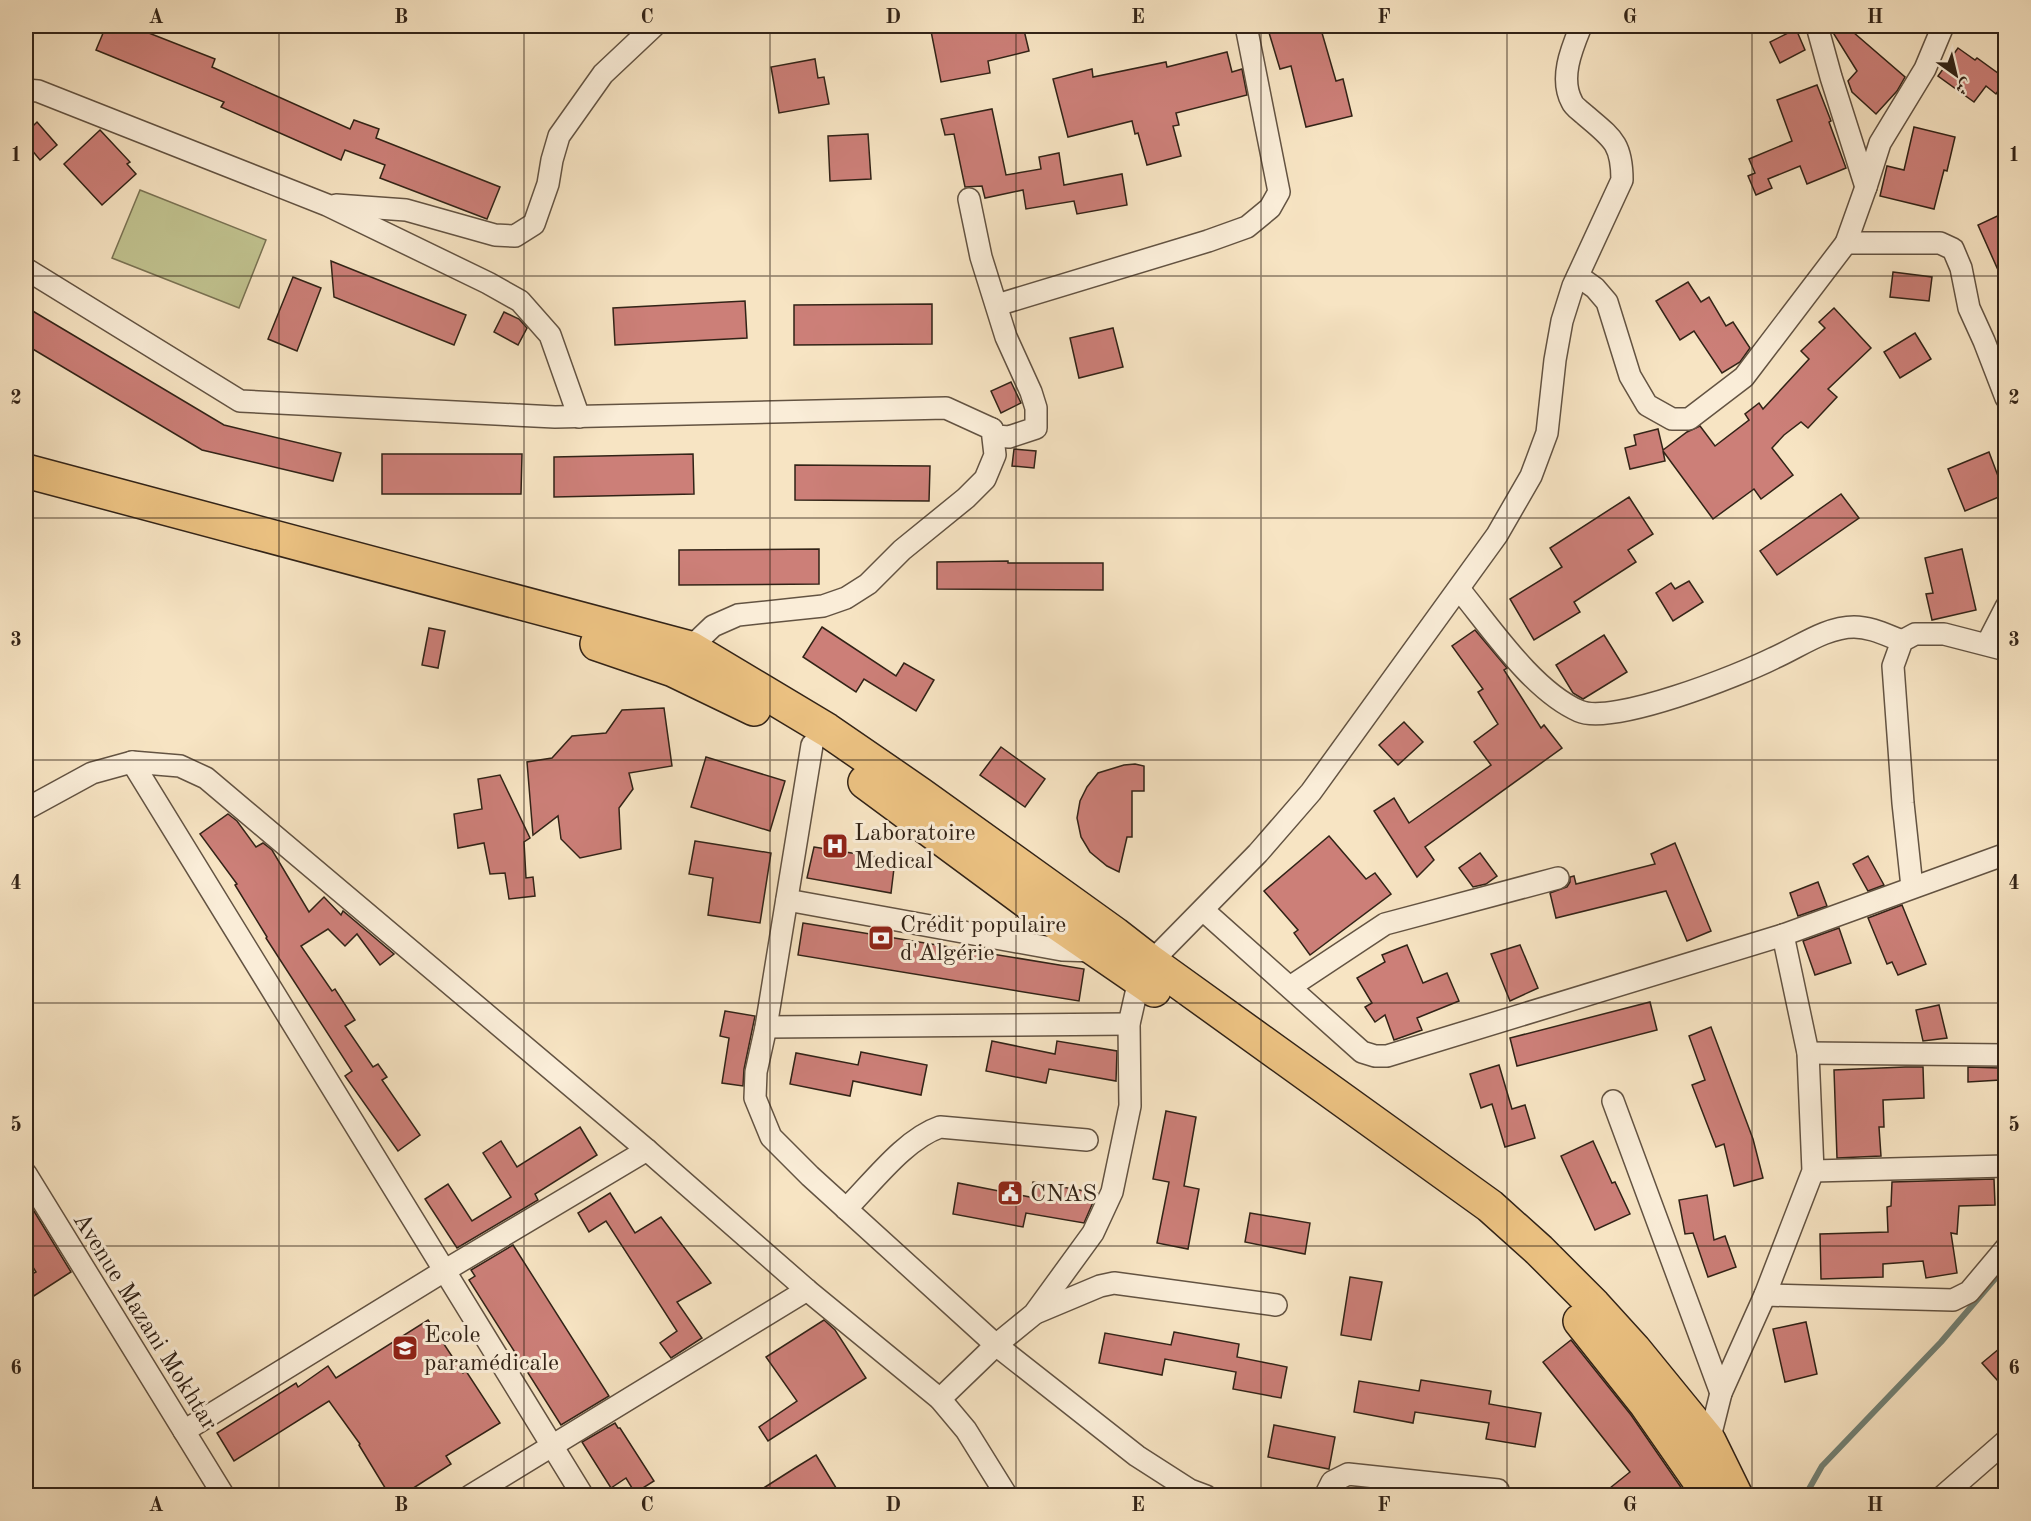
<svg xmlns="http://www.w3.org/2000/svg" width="2031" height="1521" font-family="'Old Standard TT',Amiri,serif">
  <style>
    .green { fill: #c1c390; stroke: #7a7354; stroke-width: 1.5 }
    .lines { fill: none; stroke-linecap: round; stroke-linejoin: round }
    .stream { stroke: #728175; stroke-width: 6 }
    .building { fill: #cc7f78; stroke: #322317; stroke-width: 1.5 }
    .minor-casing { stroke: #635342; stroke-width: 24 }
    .trunk-casing { stroke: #322317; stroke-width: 36 }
    .minor { stroke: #faedd8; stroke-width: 21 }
    .trunk { stroke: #ecc282; stroke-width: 33 }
    .grid { fill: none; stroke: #322317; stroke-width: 1.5; stroke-opacity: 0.55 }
    .labels { text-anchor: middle; stroke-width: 6; stroke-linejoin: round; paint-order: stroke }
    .poi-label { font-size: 24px; fill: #322317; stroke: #faedd8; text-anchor: start }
    .street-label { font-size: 24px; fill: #322317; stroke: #faedd8 }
    .neatline { fill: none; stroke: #322317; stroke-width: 2 }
    .grid-label { font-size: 20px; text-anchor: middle; font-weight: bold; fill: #322317 }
  </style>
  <rect width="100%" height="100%" fill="#f7e4c3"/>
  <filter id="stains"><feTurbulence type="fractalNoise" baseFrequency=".00333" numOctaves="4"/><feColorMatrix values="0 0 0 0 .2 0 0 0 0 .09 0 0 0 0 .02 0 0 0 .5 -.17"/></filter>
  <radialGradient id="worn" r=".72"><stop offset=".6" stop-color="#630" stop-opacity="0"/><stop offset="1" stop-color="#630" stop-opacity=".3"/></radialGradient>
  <!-- green -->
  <path class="green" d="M140 190 266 240 239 308 112 258Z"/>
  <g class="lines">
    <!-- stream -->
    <path class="stream" d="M1805 1496 1822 1466 1941 1342 2006 1266"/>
  </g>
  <!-- building -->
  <g class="building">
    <path d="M106 26H131L215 59 212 67 350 129 354 120 379 129 376 138 500 187 487 219 380 178 385 165 345 150 341 160 221 107 224 102 96 50Z"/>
    <path d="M930 26H1023L1029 51 988 61 990 73 941 82Z"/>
    <path d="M1267 26H1320L1336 81 1343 79 1352 116 1306 127 1291 66 1280 69Z"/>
    <path d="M1830 26H1846L1905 77 1897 91 1876 114 1852 92 1848 81 1857 71 1832 31Z"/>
    <path d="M1796 29 1805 50 1780 63 1770 42Z"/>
    <path d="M1958 48 1975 60 1977 58 2006 79 1996 94 1986 86 1974 102 1938 76Z"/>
    <path d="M1227 52 1232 72 1242 69 1247 95 1176 113 1179 125 1173 126 1181 156 1147 165 1138 133 1135 134 1132 121 1068 137 1053 79 1092 69 1093 77 1166 62 1167 67Z"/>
    <path d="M815 59 818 78 824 77 829 104 779 113 771 67Z"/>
    <path d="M1817 85 1831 121 1829 122 1846 168 1807 184 1800 166 1768 179 1772 188 1756 195 1748 176 1755 173 1749 159 1792 141 1777 100Z"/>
    <path d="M992 109 1006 175 1041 169 1039 157 1059 153 1064 185 1122 174 1127 205 1077 214 1074 201 1026 209 1023 190 985 198 982 186 965 187 954 134 945 135 941 119Z"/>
    <path d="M26 116 34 125 37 122 57 145 40 160 26 143Z"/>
    <path d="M1914 127 1955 137 1947 171 1944 170 1934 209 1880 196 1887 166 1904 170Z"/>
    <path d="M100 130 130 162 127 164 136 174 102 205 64 164Z"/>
    <path d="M868 134 871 179 830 181 828 136Z"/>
    <path d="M2006 212V288L1978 225Z"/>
    <path d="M331 261 466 315 454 345 334 297Z"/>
    <path d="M1893 272 1932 277 1929 301 1890 297Z"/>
    <path d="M293 277 321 288 297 351 268 339Z"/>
    <path d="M1688 282 1701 302 1709 297 1726 326 1733 322 1750 348 1740 362 1722 373 1694 331 1680 340 1656 301Z"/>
    <path d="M745 301 747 338 615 345 613 308Z"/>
    <path d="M932 304V344L794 345V305Z"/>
    <path d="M26 307 224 425 341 453 333 481 202 450 26 345Z"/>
    <path d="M1834 308 1871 348 1828 389 1837 397 1808 428 1801 422 1784 435 1772 448 1793 475 1761 499 1754 489 1713 519 1663 451 1665 461 1630 469 1625 448 1636 445 1634 435 1658 429 1663 450 1687 432 1700 426 1715 446 1749 420 1745 414 1759 403 1763 409 1809 359 1801 351 1825 328 1819 322Z"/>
    <path d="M504 312 519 319 527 328 518 345 494 332Z"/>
    <path d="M1113 328 1123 367 1079 378 1070 338Z"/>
    <path d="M1915 333 1931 359 1900 378 1884 352Z"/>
    <path d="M1011 382 1021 403 1001 413 991 391Z"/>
    <path d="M1014 449 1036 451 1034 468 1012 466Z"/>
    <path d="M1989 452 1998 476 2006 473V494L1965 511 1948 469Z"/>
    <path d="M382 454H522L521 494H382Z"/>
    <path d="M693 454 694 494 554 497V457Z"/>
    <path d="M795 465 930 466 929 501 795 500Z"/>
    <path d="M1841 494 1859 518 1777 575 1760 551Z"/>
    <path d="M1629 497 1653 534 1628 550 1636 562 1574 602 1580 612 1534 640 1510 599 1562 567 1550 548Z"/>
    <path d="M819 549V584L679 585V550Z"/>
    <path d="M1962 549 1976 610 1932 620 1926 594 1933 593 1925 558Z"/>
    <path d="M1008 561V563H1103V590L937 589V562Z"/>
    <path d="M1689 581 1703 602 1673 621 1656 593 1671 583 1675 589Z"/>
    <path d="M822 627 896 676 904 663 934 680 916 711 864 679 856 692 803 657Z"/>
    <path d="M429 628 445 631 438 668 422 665Z"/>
    <path d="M1475 630 1507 668 1504 670 1541 728 1544 725 1562 748 1425 847 1434 860 1417 877 1374 811 1394 798 1409 823 1491 765 1474 742 1498 724 1478 692 1483 689 1452 646Z"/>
    <path d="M1604 635 1627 672 1583 699 1573 693 1556 665Z"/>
    <path d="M664 708 672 766 629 773 633 789 619 808 621 849 580 858 561 839 558 816 533 835 527 762 552 758 572 736 606 733 622 710Z"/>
    <path d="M1404 722 1423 742 1398 765 1379 745Z"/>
    <path d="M1001 747 1045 779 1025 807 980 775Z"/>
    <path d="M706 757 785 781 770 831 691 807Z"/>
    <path d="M1135 764 1144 766V791H1132V837H1127L1119 872 1107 866 1090 852 1081 837 1077 818 1080 801 1087 787 1098 773 1124 765Z"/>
    <path d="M500 775 530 838 524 842 526 878 533 877 535 896 509 899 505 873 490 874 484 843 458 848 454 814 482 809 478 779Z"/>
    <path d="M228 814 237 821 256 847 263 843 272 850 309 912 324 897 341 915 343 911 394 954 380 965 357 934 345 946 328 929 301 946 332 991 335 989 355 1020 345 1026 373 1067 378 1064 387 1077 382 1080 420 1135 398 1151 345 1076 352 1071 266 938 267 937 235 885 237 884 200 834Z"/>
    <path d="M1329 836 1366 879 1375 873 1391 894 1310 955 1294 933 1298 930 1264 891Z"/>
    <path d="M695 841 771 853 760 923 708 915 713 878 689 874Z"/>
    <path d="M1675 843 1711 931 1687 941 1666 891 1556 918 1550 893 1567 887 1570 882V877L1574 876 1576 884 1655 864 1651 854Z"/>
    <path d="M814 847 895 860 891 893 807 878Z"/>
    <path d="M1480 853 1497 876 1486 884 1473 887 1459 868Z"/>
    <path d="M1868 856 1884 885 1868 891 1853 864Z"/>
    <path d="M1818 882 1827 906 1798 916 1790 893Z"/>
    <path d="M1902 905 1926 964 1898 975 1892 962 1887 964 1868 918Z"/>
    <path d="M803 923 1084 969 1079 1001 798 955Z"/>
    <path d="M1839 928 1851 963 1815 975 1803 941Z"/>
    <path d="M1407 945 1423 983 1447 973 1459 1001 1417 1018 1422 1030 1394 1040 1385 1015 1375 1022 1365 1007 1372 1003 1357 978 1385 962 1382 955Z"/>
    <path d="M1520 945 1538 988 1510 1001 1491 954Z"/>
    <path d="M1650 1002 1657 1030 1517 1066 1510 1038Z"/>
    <path d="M1939 1005 1947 1038 1923 1041 1916 1010Z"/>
    <path d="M725 1011 755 1016 744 1069 743 1086 722 1083 729 1038 720 1036Z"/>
    <path d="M1711 1027 1753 1139 1763 1178 1734 1186 1724 1144 1716 1147 1692 1085 1705 1080 1689 1036Z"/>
    <path d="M992 1041 1055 1054 1057 1041 1117 1051 1116 1081 1049 1069 1046 1083 986 1071Z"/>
    <path d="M861 1052 927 1065 921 1095 853 1081 850 1096 790 1084 796 1053 858 1065Z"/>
    <path d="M1499 1065 1512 1109 1525 1105 1535 1138 1505 1147 1492 1104 1481 1108 1470 1074Z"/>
    <path d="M1905 1067H1923L1924 1098 1883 1100 1884 1127H1879L1881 1156 1837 1158 1834 1070Z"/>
    <path d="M1968 1067 1999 1068 2000 1080 1968 1082Z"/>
    <path d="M1166 1111 1196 1117 1184 1186 1199 1189 1188 1249 1157 1243 1169 1182 1153 1179Z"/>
    <path d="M580 1127 597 1155 535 1194 538 1200 457 1248 425 1199 448 1184 472 1221 511 1197 483 1153 501 1141 517 1167Z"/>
    <path d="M1593 1141 1612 1183 1615 1182 1630 1214 1595 1230 1561 1156Z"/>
    <path d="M1994 1179 1995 1205 1959 1206 1957 1234 1951 1233 1957 1273 1926 1278 1923 1261 1883 1264V1277L1821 1279 1820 1234 1888 1232 1887 1207 1891 1206 1892 1182Z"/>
    <path d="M1033 1182 1097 1193 1084 1223 1026 1213 1023 1227 953 1214 958 1183 1030 1197Z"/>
    <path d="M610 1193 635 1233 661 1217 711 1283 677 1302 702 1338 671 1358 660 1343 677 1331 606 1221 589 1232 578 1213Z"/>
    <path d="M1707 1195 1714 1240 1725 1236 1736 1267 1708 1277 1693 1233 1685 1234 1679 1200Z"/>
    <path d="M26 1198 71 1272 26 1301V1277L36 1272 26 1256Z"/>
    <path d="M1250 1213 1310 1223 1305 1254 1245 1242Z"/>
    <path d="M513 1245 609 1396 561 1425 469 1280 475 1276 471 1270Z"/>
    <path d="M1350 1277 1382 1282 1371 1340 1341 1335Z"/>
    <path d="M428 1320 463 1373 466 1371 500 1423 446 1456 451 1464 401 1496H390L359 1445 360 1444 329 1401 234 1461 217 1433 296 1383 298 1387 328 1366 336 1378Z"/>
    <path d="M824 1320 835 1330 866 1378 768 1441 759 1427 797 1401 766 1357Z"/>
    <path d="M1806 1322 1817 1374 1785 1382 1773 1329Z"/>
    <path d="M1174 1332 1239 1344 1237 1357 1287 1367 1281 1398 1233 1389 1236 1372 1165 1359 1162 1375 1099 1363 1105 1333 1171 1345Z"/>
    <path d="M1571 1340 1631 1415 1687 1496H1600L1630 1472 1543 1362Z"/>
    <path d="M2006 1343V1390L1982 1363Z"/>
    <path d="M1421 1380 1491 1391 1489 1404 1541 1413 1535 1447 1486 1439 1489 1423 1415 1412 1413 1423 1354 1412 1359 1381 1419 1391Z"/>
    <path d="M615 1423 618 1428H620L654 1481 635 1493 626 1478 611 1488 582 1442Z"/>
    <path d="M1274 1425 1335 1437 1329 1469 1268 1457Z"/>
    <path d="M816 1455 841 1496H751L795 1468Z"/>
  </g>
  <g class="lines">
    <!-- minor casing -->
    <g class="minor-casing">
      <g id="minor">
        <path d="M1817 26 1831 77 1866 187"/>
        <path d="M26 90 38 91 327 205 488 283 520 301 550 335 579 417"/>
        <path d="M969 199 981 257 1006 337 1031 392 1036 408V428L1009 437 996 436 992 429"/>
        <path d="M336 205 406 210 495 235 515 236 534 224 548 184 552 160 559 136 603 74 654 26"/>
        <path d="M1846 243H1940L1953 249 1961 268 1969 308 1984 341 2006 398"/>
        <path d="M26 269 240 401 555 417 946 408 992 429 995 455 985 479 966 498 902 550 868 584 846 598 823 606 738 615 713 626 690 648"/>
        <path d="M1578 276 1595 288 1607 302 1630 376 1647 405 1672 419H1689L1744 377 1846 243 1866 187 1880 143 1925 69 1943 26"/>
        <path d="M997 305 1208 241 1247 227 1270 208 1279 192 1246 26"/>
        <path d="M1459 589C1491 628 1533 691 1579 711 1612 726 1740 675 1774 658 1799 647 1826 627 1854 627 1871 627 1886 635 1902 641"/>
        <path d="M1987 644 2006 607"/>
        <path d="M812 745 766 1027 756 1072 755 1098 771 1137 810 1176 996 1345 1137 1456 1190 1490 1206 1496"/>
        <path d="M132 762 180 766 206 778 647 1150 807 1290 940 1399 966 1430 1007 1496"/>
        <path d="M26 809 92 773 132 762 583 1496"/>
        <path d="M1912 887 1903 803 1893 666 1902 641 1915 634H1944L2006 650"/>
        <path d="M787 900 1062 950 1096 951"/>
        <path d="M1203 910 1362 1052 1375 1056H1387L1783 935 2006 854"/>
        <path d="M1290 987 1385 924 1558 878"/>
        <path d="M766 1027 1129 1024"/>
        <path d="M1808 1053 2006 1055"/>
        <path d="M1613 1101 1721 1393"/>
        <path d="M1813 1171 2006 1166"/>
        <path d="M26 1174 224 1496"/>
        <path d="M846 1209C873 1182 905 1139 940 1127L1087 1140"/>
        <path d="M1765 1295 1953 1300 1969 1292 2006 1248"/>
        <path d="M1038 1312 1100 1286 1114 1283 1276 1305"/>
        <path d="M940 1399 996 1345 1034 1314 1093 1233 1112 1192 1130 1106 1129 1024 1139 980 1151 962 1258 853 1311 792 1497 535 1531 476 1547 433 1555 360 1562 321 1573 286 1622 180C1622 143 1612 138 1585 115 1581 111 1574 107 1572 102 1559 78 1572 48 1581 26"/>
        <path d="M184 1431 444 1271 647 1150"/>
        <path d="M1709 1441 1721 1393 1765 1295 1813 1171 1808 1053 1783 935"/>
        <path d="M470 1496 807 1290"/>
        <path d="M1325 1496 1332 1482 1348 1474 1498 1490"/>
        <path d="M1943 1496 2006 1441"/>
      </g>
    </g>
    <!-- trunk casing -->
    <g class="trunk-casing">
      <g id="trunk">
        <path d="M26 471 690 648 827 730 920 794 1115 934 1151 962 1490 1206 1539 1250 1594 1305 1634 1349 1709 1441 1736 1496"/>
        <path d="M597 644 673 670 754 709"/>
        <path d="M865 782 1045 915 1154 990"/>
        <path d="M1580 1321 1646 1404 1710 1496"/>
      </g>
    </g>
    <!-- minor -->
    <use href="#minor" class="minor"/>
    <!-- trunk -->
    <use href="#trunk" class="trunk"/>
  </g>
  <!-- grid -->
  <path class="grid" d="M279 26V1496M524 26V1496M770 26V1496M1016 26V1496M1261 26V1496M1507 26V1496M1752 26V1496M26 276H2006M26 518H2006M26 760H2006M26 1003H2006M26 1246H2006"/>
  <!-- icons -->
  <defs>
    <g id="hospital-square" transform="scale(1.35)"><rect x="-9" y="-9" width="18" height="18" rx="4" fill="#8f2418" stroke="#faedd8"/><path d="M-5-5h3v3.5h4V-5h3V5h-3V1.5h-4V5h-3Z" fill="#fff"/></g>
    <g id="bank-square" transform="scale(1.35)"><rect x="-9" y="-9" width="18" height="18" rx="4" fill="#8f2418" stroke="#faedd8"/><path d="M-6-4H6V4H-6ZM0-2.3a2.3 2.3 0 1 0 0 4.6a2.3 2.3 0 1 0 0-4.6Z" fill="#fff"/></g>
    <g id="civic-square" transform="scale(1.35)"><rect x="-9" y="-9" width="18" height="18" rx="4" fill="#8f2418" stroke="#faedd8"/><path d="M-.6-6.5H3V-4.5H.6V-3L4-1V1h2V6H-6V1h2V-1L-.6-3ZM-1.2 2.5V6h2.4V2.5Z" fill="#fff"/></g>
    <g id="university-square" transform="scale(1.35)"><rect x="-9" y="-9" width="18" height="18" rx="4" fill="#8f2418" stroke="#faedd8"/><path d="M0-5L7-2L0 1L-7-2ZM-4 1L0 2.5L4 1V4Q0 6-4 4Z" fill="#fff"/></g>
  </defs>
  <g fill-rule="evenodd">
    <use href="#hospital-square" x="835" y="846"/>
    <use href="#bank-square" x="881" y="938"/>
    <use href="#civic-square" x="1010" y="1193"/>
    <use href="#university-square" x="405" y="1348"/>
  </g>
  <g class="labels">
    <!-- poi labels -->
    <g class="poi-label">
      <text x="854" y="840">Laboratoire<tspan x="854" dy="28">Medical</tspan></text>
      <text x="900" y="932">Crédit populaire<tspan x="900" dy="28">d'Algérie</tspan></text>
      <text x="1030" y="1201">CNAS</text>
      <text x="424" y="1342">Ecole<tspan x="424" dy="28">paramédicale</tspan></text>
    </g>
    <!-- street labels -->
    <g class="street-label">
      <text transform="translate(146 1321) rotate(58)" y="8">Avenue Mazani Mokhtar</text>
    </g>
  </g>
  <!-- margin -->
  <rect width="2031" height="1521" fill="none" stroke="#f7e4c3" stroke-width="66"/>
  <!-- north arrow -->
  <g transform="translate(1956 75) rotate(146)" stroke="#faedd8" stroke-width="4.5" paint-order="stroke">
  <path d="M0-4.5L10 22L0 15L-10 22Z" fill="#322317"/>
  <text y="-9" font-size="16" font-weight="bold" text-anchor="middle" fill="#322317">ش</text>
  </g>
  <rect x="33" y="33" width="1965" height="1455" class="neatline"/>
  <g class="grid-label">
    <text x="156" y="23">A</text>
    <text x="401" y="23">B</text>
    <text x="647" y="23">C</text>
    <text x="893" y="23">D</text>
    <text x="1138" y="23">E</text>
    <text x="1384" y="23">F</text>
    <text x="1630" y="23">G</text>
    <text x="1875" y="23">H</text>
    <text x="16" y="161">1</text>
    <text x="2014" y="161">1</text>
    <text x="16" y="404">2</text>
    <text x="2014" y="404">2</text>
    <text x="16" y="646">3</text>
    <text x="2014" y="646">3</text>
    <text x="16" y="889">4</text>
    <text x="2014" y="889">4</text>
    <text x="16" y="1131">5</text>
    <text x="2014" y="1131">5</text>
    <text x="16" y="1374">6</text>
    <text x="2014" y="1374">6</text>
    <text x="156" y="1511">A</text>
    <text x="401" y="1511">B</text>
    <text x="647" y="1511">C</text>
    <text x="893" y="1511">D</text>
    <text x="1138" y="1511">E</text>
    <text x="1384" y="1511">F</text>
    <text x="1630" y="1511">G</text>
    <text x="1875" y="1511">H</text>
  </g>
  <rect width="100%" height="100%" filter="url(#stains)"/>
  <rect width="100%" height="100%" fill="url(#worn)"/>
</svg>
